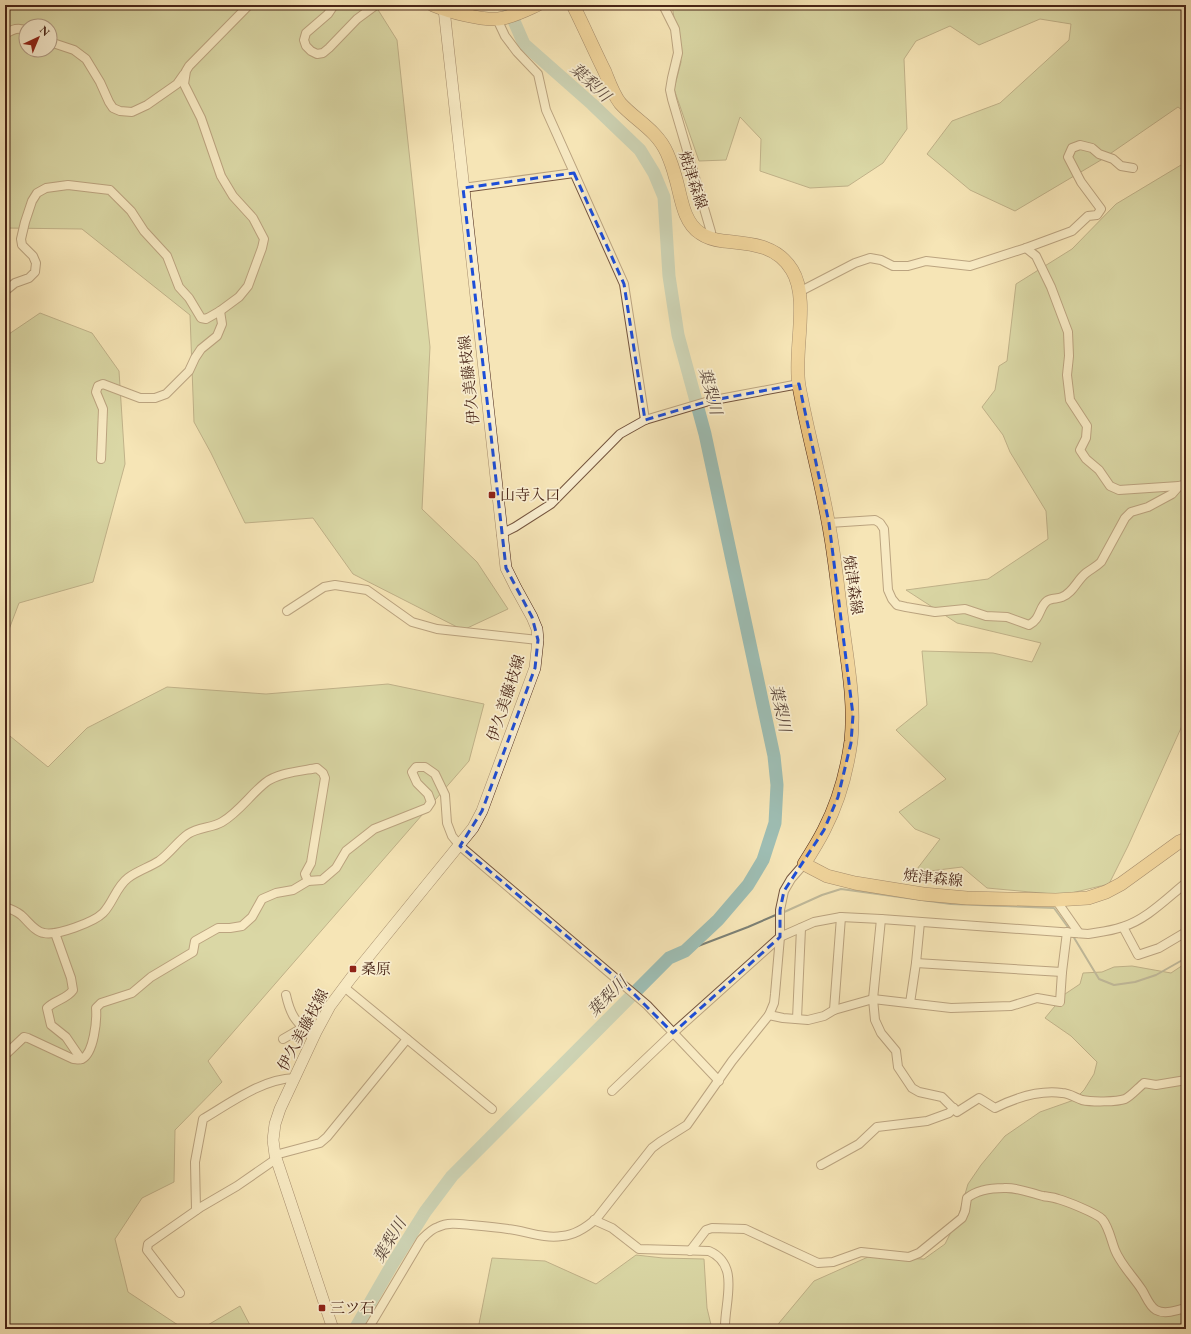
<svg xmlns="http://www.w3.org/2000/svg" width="1191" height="1334" font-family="'EB Garamond','Noto Serif JP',serif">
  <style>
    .green { fill: #b9c590; stroke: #807453; fill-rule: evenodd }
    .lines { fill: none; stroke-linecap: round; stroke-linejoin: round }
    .stream { stroke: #7c8075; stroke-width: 2 }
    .river { stroke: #9ebeb4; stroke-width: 13 }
    .minor-casing { stroke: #74543e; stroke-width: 10 }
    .secondary-casing { stroke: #482416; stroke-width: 12 }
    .primary-casing { stroke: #482416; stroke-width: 14 }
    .minor { stroke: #f9eed0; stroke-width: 8 }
    .secondary { stroke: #f9eed0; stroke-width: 11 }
    .primary { stroke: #ebc27c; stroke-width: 13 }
    .marked { fill: none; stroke: #1d4ed8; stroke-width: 3; stroke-dasharray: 8 5; stroke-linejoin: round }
    .poi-dot { fill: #8f2418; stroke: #f9eed0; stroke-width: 1.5 }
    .labels { text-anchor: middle; stroke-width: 3.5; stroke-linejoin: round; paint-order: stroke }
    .street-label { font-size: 15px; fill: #482416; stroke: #f9eed0 }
    .poi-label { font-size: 15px; fill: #482416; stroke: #f9eed0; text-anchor: start }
    .water-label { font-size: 16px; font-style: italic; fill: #5e4a3e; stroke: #f9eed0 }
  </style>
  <rect width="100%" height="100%" fill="#f6e5b7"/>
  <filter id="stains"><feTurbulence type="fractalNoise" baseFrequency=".005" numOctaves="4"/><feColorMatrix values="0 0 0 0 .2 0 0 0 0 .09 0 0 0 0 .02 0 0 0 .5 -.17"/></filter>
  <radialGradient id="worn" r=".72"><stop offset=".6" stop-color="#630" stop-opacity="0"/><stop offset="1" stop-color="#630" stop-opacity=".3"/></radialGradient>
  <!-- green -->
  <g class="green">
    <path d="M5 5H375L397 40 430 347 422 509 477 562 508 609 463 630 353 574 313 518 245 523 211 453 194 422 190 315 82 229 5 228ZM26 26H50V50H26Z"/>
    <path d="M672 5H1186V113L1178 107 1101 160 1015 211 970 190 927 154 952 121 1000 103 1069 40 1071 24 1040 19 979 45 950 26 916 41 904 59 907 129 883 163 848 186 810 188 760 171 761 139 740 117 726 160 699 161 674 89 681 62Z"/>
    <path d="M1186 162V717L1128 846 1109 884 1063 895 987 888 962 867 914 873 940 839 915 829 899 812 946 779 896 730 927 705 922 651 993 653 1032 662 1041 643 957 623 906 590 988 579 1048 539 1046 511 1010 452 1003 435 982 407 995 390 999 366 1007 361 1016 284 1072 249 1116 204Z"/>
    <path d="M40 313 92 333 119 371 125 464 93 582 19 603 5 640V339L9 334Z"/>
    <path d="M388 684 484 704 469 761 208 1061 222 1082 175 1130 174 1182 142 1198 115 1239 128 1292 184 1329H5V732L48 767 87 728 167 687 266 694Z"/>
    <path d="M1186 963V1329H777L779 1323 814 1281 868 1257 924 1259 945 1244 958 1218 968 1184 981 1165 1005 1136 1040 1112 1074 1100 1084 1090 1094 1074 1097 1062 1071 1036 1045 1018 1065 994 1080 984 1083 973 1102 972 1114 967 1132 966 1171 973Z"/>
    <path d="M636 1255 663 1258 704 1259 707 1308 712 1329H478L492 1258 545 1261 596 1284Z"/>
    <path d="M240 1306 252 1329H201Z"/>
  </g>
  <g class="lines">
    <!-- stream -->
    <g class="stream">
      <path d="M782 913 822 895 841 889 951 904 1054 908 1070 930"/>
      <path d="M1073 936 1099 979 1114 985 1135 982 1156 975 1186 958"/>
      <path d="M685 951 748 927 778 914"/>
    </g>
    <!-- river -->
    <path class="river" d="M355 1329 393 1263 425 1212 452 1176 669 958 685 951 718 920 748 885 763 860 775 823 777 785 774 756 705 434 678 335 669 276 664 197 654 173 640 150 592 104 524 44 507 5"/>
    <!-- minor casing -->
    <g class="minor-casing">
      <g id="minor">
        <path d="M334 5 328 14 306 33 304 40 306 46 311 51 317 54 323 53 329 48 357 19 376 5"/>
        <path d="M663 5 675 29 678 53 672 78 670 90 672 99 711 232 709 238"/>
        <path d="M497 19 505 36 517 52 538 74 546 110 624 284 645 420"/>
        <path d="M5 34C12 30 18 26 26 31"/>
        <path d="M50 42 74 50 86 59 100 82 109 102 113 108 120 111 132 112 147 105 177 84 184 74"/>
        <path d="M463 188 574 173"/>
        <path d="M1026 248 1036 256 1051 287 1068 332 1069 356 1067 375 1070 400 1087 426 1086 438 1080 450 1086 459 1099 470 1110 486 1119 490 1179 486 1186 484"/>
        <path d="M5 291 15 283 29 278 35 272 36 263 33 256 22 245 21 239 25 222 32 201 37 193 46 188 68 185 110 190 131 211 144 231 167 256 179 287 189 298 201 318 206 319 220 311 239 297 248 286 262 248 264 239 253 218 233 196 221 176 201 118 184 84 186 71 189 66 249 5"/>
        <path d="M799 292 855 263 870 258 881 260 893 266H908L926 261 970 266 1026 248 1072 231 1088 216 1097 215 1101 209 1081 182 1068 157 1072 148 1080 145 1092 148 1099 154 1113 159 1121 166 1133 168"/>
        <path d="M101 459 103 409 96 392 98 386 103 384 140 398H155L166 394 189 371 195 358 201 349 217 336 222 324 220 311"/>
        <path d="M829 523 875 520 880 523 884 529 888 590 892 599 897 605 906 607 935 612 965 609 986 616 1007 617 1029 625C1041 619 1039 607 1047 601 1051 598 1058 599 1062 597 1073 593 1077 580 1086 573 1091 569 1096 567 1101 562L1125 518 1131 512 1148 507 1172 494 1179 486"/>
        <path d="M501 534 515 527 551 504 620 434 645 420 709 401 799 384"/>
        <path d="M287 611 324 587 335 585 367 590 412 622 437 629 538 640"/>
        <path d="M1056 900 1079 933"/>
        <path d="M5 907C11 909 16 911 21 915 28 921 35 932 44 933 57 936 94 922 103 913 113 903 116 887 128 878 137 871 150 867 159 861 170 853 178 841 188 834 199 827 212 828 222 822 239 812 250 795 265 783 277 773 301 771 317 768L323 773 325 778 311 863 305 874 308 881"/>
        <path d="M881 919 873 999 875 1020 881 1033 896 1051 898 1067 912 1088 919 1092 942 1097 957 1112 979 1098 995 1108C1015 1098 1039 1090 1062 1093 1069 1093 1076 1098 1082 1100 1091 1102 1117 1102 1125 1099 1130 1097 1139 1087 1144 1083L1156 1085 1186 1080"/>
        <path d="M1123 927 1138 955 1159 948 1186 932"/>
        <path d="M55 933 71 978 73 990C67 999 55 1000 47 1008L51 1025 66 1037 81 1059"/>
        <path d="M916 963 1062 972"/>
        <path d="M344 987 492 1109"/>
        <path d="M286 995C291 1018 297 1022 313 1038"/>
        <path d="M910 1003 916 963 920 922"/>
        <path d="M834 1010 841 917"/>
        <path d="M769 1015 783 1018 808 1020 824 1016 834 1010 873 999 951 1008 1011 1006 1037 998 1060 1002 1062 972 1067 932"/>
        <path d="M797 1019 801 928"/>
        <path d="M283 1039 302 1028"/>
        <path d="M5 1055 24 1037 28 1038 73 1059C76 1059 79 1060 82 1059 94 1053 97 1020 96 1008L101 1003 132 993 151 977 193 952 195 941 218 928H230L242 926 252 917 262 899 276 893 293 890 308 881 322 880 336 868 346 851 374 829 427 808 431 802 428 794 417 783 412 772 416 767H425L435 774 445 795 447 823 452 836 460 846 647 1005 719 1081"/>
        <path d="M612 1091 673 1033 780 937 814 922 841 917 881 919 1088 934C1100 932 1111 931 1122 927 1146 920 1167 898 1186 883"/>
        <path d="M275 1155 320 1143 327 1137 407 1039"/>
        <path d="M821 1165 859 1144 877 1127 927 1121 949 1113 954 1108"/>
        <path d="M196 1210 195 1162 203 1119C230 1103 262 1079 294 1078"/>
        <path d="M594 1220 612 1228 639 1249 709 1251C741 1265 724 1303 725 1329"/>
        <path d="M690 1251 706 1230 712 1228 745 1229 818 1263 833 1262 861 1252 909 1257 919 1253 962 1218 965 1211 967 1198C977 1190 991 1188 1004 1188 1017 1187 1030 1193 1043 1196 1048 1197 1053 1197 1058 1199 1066 1201 1096 1213 1102 1219 1109 1227 1111 1240 1115 1250 1121 1265 1133 1276 1142 1290 1146 1296 1149 1306 1156 1310 1165 1315 1177 1310 1186 1308"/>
        <path d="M180 1293 147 1250 148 1244 201 1207 237 1186 276 1159"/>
        <path d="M368 1329 421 1240C426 1235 431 1229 438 1227 448 1222 460 1224 471 1225 483 1226 496 1227 508 1229 526 1231 544 1239 562 1236 576 1235 587 1227 597 1218L652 1148 660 1142 687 1125 732 1061 769 1015 774 1003 775 994 780 937V910L784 891 791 879 804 864"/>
      </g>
    </g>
    <!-- secondary casing -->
    <g class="secondary-casing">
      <path id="secondary" d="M333 1329 275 1155 273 1140 275 1124 280 1109 316 1032 330 1006 351 978 473 828 482 811 535 668 538 640 537 629 532 617 516 588 506 568 444 9"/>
    </g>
    <!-- primary casing -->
    <g class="primary-casing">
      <g id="primary">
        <path d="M433 5C450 12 480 20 498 19 510 18 526 10 537 5"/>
        <path d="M573 5C584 27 594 50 605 72 609 82 613 94 620 103 635 120 657 130 667 153 670 160 673 168 675 176 681 194 682 221 700 233 707 238 715 240 723 241 750 244 776 244 792 270 810 299 793 352 799 386 807 431 820 476 828 521 835 556 838 593 843 628 848 666 855 703 851 741 847 771 838 803 824 830 818 842 811 853 804 864L827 876 855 883 923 894 967 898 1056 900 1088 898 1106 892 1121 884 1179 842 1186 839"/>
      </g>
    </g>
    <!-- minor -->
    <use href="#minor" class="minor"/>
    <!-- secondary -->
    <use href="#secondary" class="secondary"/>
    <!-- primary -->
    <use href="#primary" class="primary"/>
  </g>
  <!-- marked area -->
  <path d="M0 0H1191V1334H0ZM574 173 624 284 645 420 709 401 799 384 829 523 853 715 851 743 838 797 824 830 784 891 780 910V937L673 1033 627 987 460 846 482 811 535 668 538 640 532 617 506 568 463 188Z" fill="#f6e5b7" fill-opacity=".55" fill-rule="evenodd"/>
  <path class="marked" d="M574 173 624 284 645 420 709 401 799 384 829 523 853 715 851 743 838 797 824 830 784 891 780 910V937L673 1033 627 987 460 846 482 811 535 668 538 640 532 617 506 568 463 188Z"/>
  <!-- markers -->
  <g class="poi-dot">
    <rect x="488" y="491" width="8" height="8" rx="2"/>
    <rect x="349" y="965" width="8" height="8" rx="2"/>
    <rect x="318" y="1304" width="8" height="8" rx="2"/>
  </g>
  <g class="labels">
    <!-- street labels -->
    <g class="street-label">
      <text transform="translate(693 180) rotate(72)" y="5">焼津森線</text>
      <text transform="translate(469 380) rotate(-96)" y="5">伊久美藤枝線</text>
      <text transform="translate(853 585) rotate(82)" y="5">焼津森線</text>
      <text transform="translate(506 698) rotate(-72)" y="5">伊久美藤枝線</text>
      <text transform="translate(933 878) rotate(6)" y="5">焼津森線</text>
      <text transform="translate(303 1030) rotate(-62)" y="5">伊久美藤枝線</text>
    </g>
    <!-- poi labels -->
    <g class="poi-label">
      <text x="500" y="500">山寺入口</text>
      <text x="361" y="974">桑原</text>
      <text x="330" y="1313">三ツ石</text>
    </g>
    <!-- water labels -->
    <g class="water-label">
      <text transform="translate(591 82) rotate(43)" y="6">葉梨川</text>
      <text transform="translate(711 391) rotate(75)" y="6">葉梨川</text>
      <text transform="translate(781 708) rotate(78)" y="6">葉梨川</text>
      <text transform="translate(607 996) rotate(-45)" y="6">葉梨川</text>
      <text transform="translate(389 1240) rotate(-59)" y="6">葉梨川</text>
    </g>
  </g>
  <!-- margin -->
  <rect width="1191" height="1334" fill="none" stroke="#f6e5b7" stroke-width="20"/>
  <rect x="6" y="6" width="1179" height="1322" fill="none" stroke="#482416" stroke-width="2"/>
  <rect x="10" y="10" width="1171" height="1314" fill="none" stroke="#482416"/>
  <!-- north arrow -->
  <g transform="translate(38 38) rotate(44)"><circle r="19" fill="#f9eed0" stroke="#b29d86"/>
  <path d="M0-3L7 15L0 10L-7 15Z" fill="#8f2418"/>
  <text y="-6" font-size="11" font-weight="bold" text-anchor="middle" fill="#482416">N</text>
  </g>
  <rect width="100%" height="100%" filter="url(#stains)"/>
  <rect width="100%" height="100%" fill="url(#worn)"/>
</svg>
